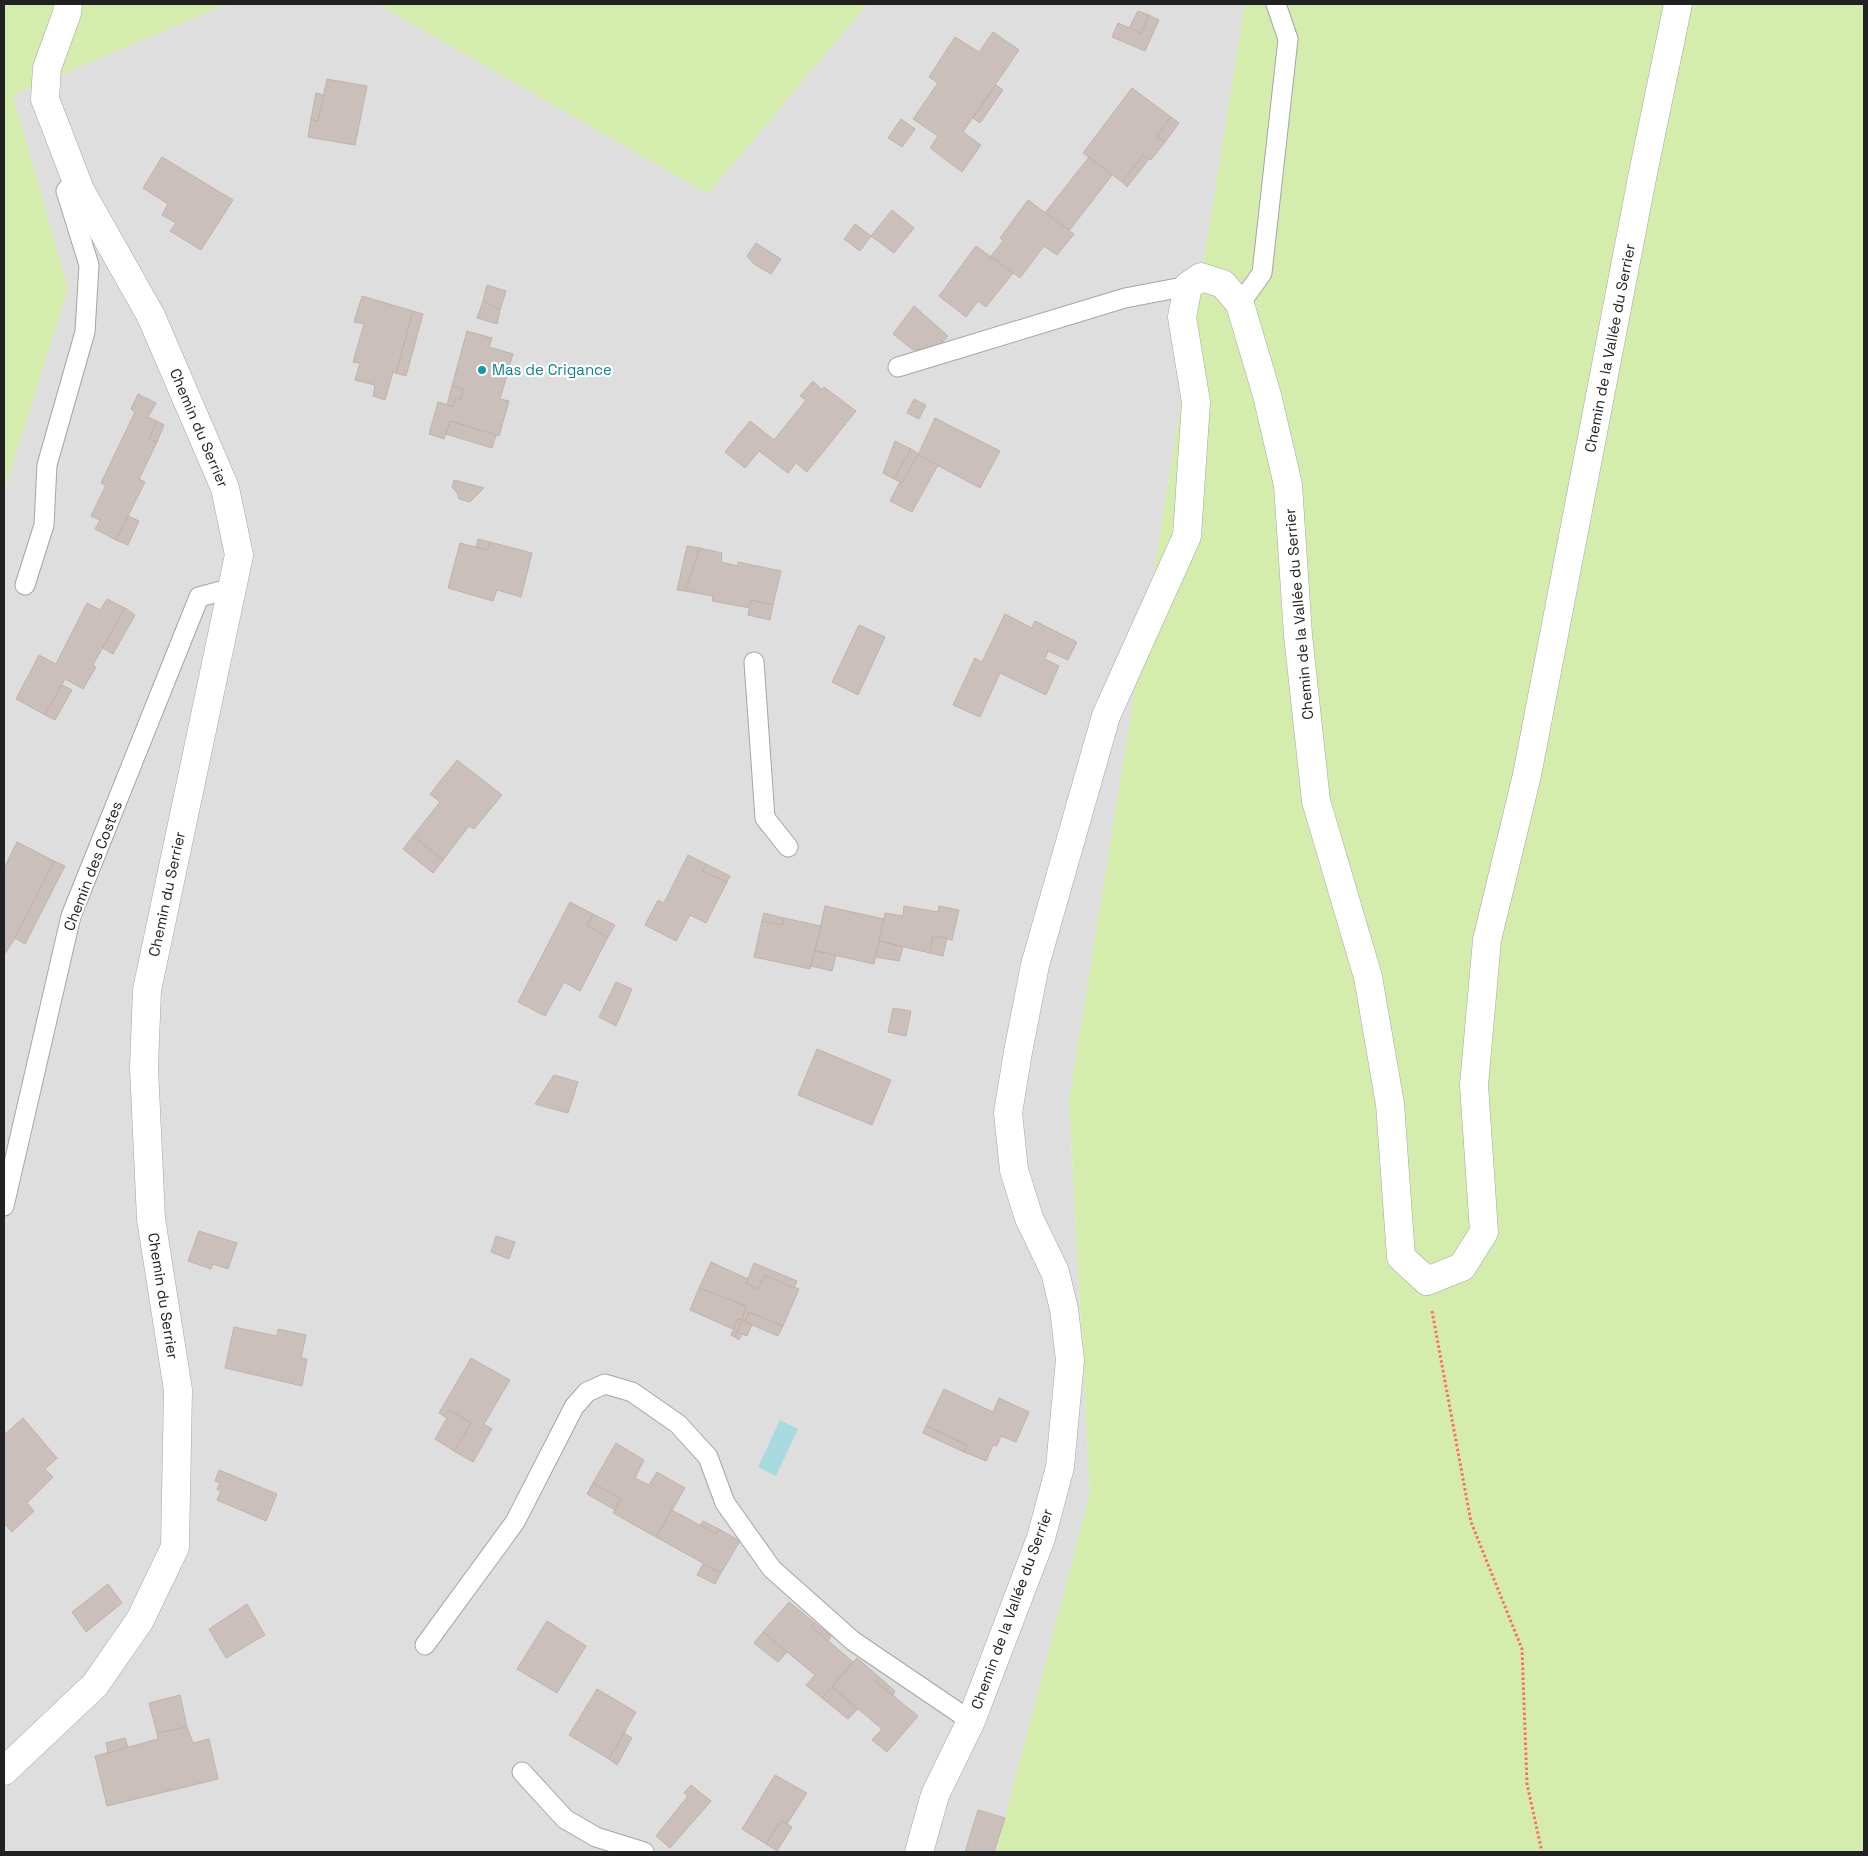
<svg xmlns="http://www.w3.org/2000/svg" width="1868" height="1856" font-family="'Space Grotesk',sans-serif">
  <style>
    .residential { fill: #dfdede }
    .grass { fill: #d5edac }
    .water { fill: #a7dbe0 }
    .building { fill: #cabfba; stroke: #c4b1a9 }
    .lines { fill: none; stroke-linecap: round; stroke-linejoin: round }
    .service-casing { stroke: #a5a5a5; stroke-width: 21 }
    .minor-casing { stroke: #a5a5a5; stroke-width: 29 }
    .path { stroke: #fe6c71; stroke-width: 3; stroke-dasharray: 2.5 2.5; stroke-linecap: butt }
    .service { stroke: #fff; stroke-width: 19 }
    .minor { stroke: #fff; stroke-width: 28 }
    .culture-dot { fill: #0f9aa8; stroke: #fff; stroke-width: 2 }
    .labels { text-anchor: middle; stroke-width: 4.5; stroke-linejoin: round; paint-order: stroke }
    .street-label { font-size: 15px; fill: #212121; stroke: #fff }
    .culture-label { font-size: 15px; fill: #0d838f; stroke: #fff; text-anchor: start }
  </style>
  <rect width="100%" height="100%" fill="#f2ede7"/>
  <!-- residential -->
  <path class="residential" d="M227 4H378L708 194 867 4H1245L1069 1100 1090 1493 996 1852H4V491L68 288 12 95Z"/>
  <!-- grass -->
  <g class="grass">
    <path d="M4 4H227L13 95 68 288 4 491Z"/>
    <path d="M378 4H867L708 194Z"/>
    <path d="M1245 4H1864V1852H996L1090 1493 1069 1100Z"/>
  </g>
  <!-- water -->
  <path class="water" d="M780 1420 798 1429 776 1476 758 1467Z"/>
  <!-- building -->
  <g class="building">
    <path d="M1138 11 1149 15 1141 33 1129 28Z"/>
    <path d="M1149 15 1159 20 1145 51 1112 37 1118 23 1141 33Z"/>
    <path d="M993 32 1019 50 963 132 981 145 962 172 930 148 938 136 913 119 938 83 929 77 955 37 979 52Z"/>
    <path d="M327 79 367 86 355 145 308 137 311 119 318 121Z"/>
    <path d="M996 85 1003 90 980 123 973 118Z"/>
    <path d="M1132 88 1171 117 1157 136 1165 142 1151 160 1143 155 1122 182 1083 153Z"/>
    <path d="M316 93 324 95 318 121 311 119Z"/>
    <path d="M1171 117 1179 123 1165 142 1157 136Z"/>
    <path d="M901 119 915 129 902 147 888 138Z"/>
    <path d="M1143 155 1149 159 1127 187 1122 182Z"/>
    <path d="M162 157 233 200 201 250 170 231 176 223 162 215 168 204 143 188Z"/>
    <path d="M1089 157 1112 175 1069 231 1045 213Z"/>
    <path d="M1028 200 1074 234 1057 255 1044 246 1020 278 991 256 1003 241 1000 238Z"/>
    <path d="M892 210 914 228 894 253 871 236Z"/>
    <path d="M855 224 871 236 860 251 844 239Z"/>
    <path d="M756 243 781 259 771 274 754 264 747 256Z"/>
    <path d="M976 246 1013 273 986 307 978 301 966 317 939 296Z"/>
    <path d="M487 285 506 291 500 310 483 301Z"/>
    <path d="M362 296 413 311 396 373 393 372 385 400 373 396 375 385 355 380 360 363 353 362 364 324 354 322Z"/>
    <path d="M483 301 500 310 497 324 477 318Z"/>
    <path d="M914 306 948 336 938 347 913 350 893 334Z"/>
    <path d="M413 311 423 314 406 376 396 373Z"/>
    <path d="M467 331 492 338 489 347 513 354 500 399 509 401 499 436 450 421 444 439 429 434 438 402 453 406 455 398 461 399 463 389 452 386Z"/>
    <path d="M813 381 822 390 824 387 856 411 807 472 796 463 788 473 759 451 745 468 725 452 750 421 774 440 806 400 800 396Z"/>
    <path d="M452 386 463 389 461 399 455 398 453 406 447 405Z"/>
    <path d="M138 394 156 403 148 417 157 421 149 439 157 442 139 479 145 482 116 540 95 529 100 520 91 516 106 485 101 483 135 412 131 409Z"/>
    <path d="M914 399 926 405 919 419 907 413Z"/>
    <path d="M935 418 1000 451 980 488 918 455Z"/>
    <path d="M157 421 164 425 157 442 149 439Z"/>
    <path d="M450 421 496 435 492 448 446 434Z"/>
    <path d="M895 441 911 449 894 479 883 473Z"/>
    <path d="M911 449 919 454 902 483 894 479Z"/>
    <path d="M918 455 938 465 912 512 890 501 900 482 902 483Z"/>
    <path d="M454 480 484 488 470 502 459 499 457 493 452 487Z"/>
    <path d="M128 516 139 521 128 545 116 540Z"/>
    <path d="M478 539 490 542 488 550 476 547Z"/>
    <path d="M490 542 532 553 521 597 497 590 493 601 448 588 460 543 488 550Z"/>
    <path d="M687 546 700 548 685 591 677 590Z"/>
    <path d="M700 548 722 553 721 562 738 566V562L781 571 773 605 751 600 750 608 712 601 713 596 685 591Z"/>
    <path d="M107 599 125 608 93 665 96 667 83 689 65 679 45 715 16 699 39 655 56 664 87 603 100 610Z"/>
    <path d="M751 600 773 605 770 620 748 615Z"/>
    <path d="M125 608 135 615 113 654 103 648Z"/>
    <path d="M1005 614 1032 628 1035 621 1077 642 1068 660 1048 651 1045 659 1059 666 1046 695 1000 673 980 717 953 705 975 658 982 662Z"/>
    <path d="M859 625 885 637 858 695 832 682Z"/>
    <path d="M62 685 72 690 55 720 45 715Z"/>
    <path d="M457 760 502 795 474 829 469 826 443 860 413 836 440 802 430 794Z"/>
    <path d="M413 836 443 860 433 873 403 849Z"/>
    <path d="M17 842 54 861 15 938 4 955V868Z"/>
    <path d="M688 855 706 864 703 871 727 882 706 923 690 915 676 941 645 925 658 900 664 903Z"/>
    <path d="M54 861 65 866 25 944 15 938Z"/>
    <path d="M706 864 730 876 727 882 703 871Z"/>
    <path d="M570 902 593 914 587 926 608 937 580 991 564 982 545 1016 518 1002Z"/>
    <path d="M825 906 884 919 874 964 815 951Z"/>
    <path d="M904 906 938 912 939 906 959 910 952 940 933 936 930 953 879 941 885 913 903 916Z"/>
    <path d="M764 913 784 918 783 925 762 921Z"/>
    <path d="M593 914 615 925 608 937 587 926Z"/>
    <path d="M784 918 821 926 810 969 754 957 762 921 783 925Z"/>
    <path d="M933 936 947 938 943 956 930 953Z"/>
    <path d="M879 941 903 947 899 961 876 957Z"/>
    <path d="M815 951 836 955 832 971 811 966Z"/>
    <path d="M616 982 632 989 616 1026 599 1017Z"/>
    <path d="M893 1008 911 1011 906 1036 888 1032Z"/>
    <path d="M817 1049 891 1080 872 1125 798 1095Z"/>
    <path d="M554 1075 578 1082 568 1113 535 1104Z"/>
    <path d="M199 1231 237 1243 228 1269 213 1264 211 1269 188 1261Z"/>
    <path d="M496 1236 515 1242 509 1259 491 1252Z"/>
    <path d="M711 1262 748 1279 746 1283 758 1289 765 1275 799 1289 783 1326 749 1312 745 1322 742 1320 746 1306 699 1288Z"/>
    <path d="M754 1263 797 1281 794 1288 765 1275 758 1289 746 1283Z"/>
    <path d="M699 1288 746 1306 742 1320 738 1319 733 1329 690 1310Z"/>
    <path d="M749 1312 783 1326 778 1336 745 1322Z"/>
    <path d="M738 1319 742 1320 735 1337 731 1335Z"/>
    <path d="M742 1320 752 1325 747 1336 742 1334 739 1340 735 1337Z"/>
    <path d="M234 1327 277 1336 278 1329 306 1335 301 1358 307 1359 302 1386 225 1368Z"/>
    <path d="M471 1358 510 1380 484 1424 492 1429 473 1462 454 1451 471 1423 450 1410 444 1416 439 1413Z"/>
    <path d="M944 1389 993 1412 999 1398 1029 1412 1016 1442 1001 1436 997 1446 993 1445 986 1461 964 1452 967 1445 926 1426Z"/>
    <path d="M450 1410 471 1423 454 1451 435 1439 447 1418 444 1416Z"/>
    <path d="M23 1418 57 1458 45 1469 53 1477 27 1503 34 1511 12 1532 4 1523V1435Z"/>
    <path d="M926 1426 967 1445 964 1452 923 1433Z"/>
    <path d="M616 1443 644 1460 635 1478 649 1485 657 1472 685 1488 656 1537 613 1513 621 1499 593 1483Z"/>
    <path d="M219 1470 277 1494 266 1521 217 1500 221 1491 217 1489 220 1483 215 1481Z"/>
    <path d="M593 1483 621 1499 615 1510 587 1494Z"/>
    <path d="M672 1510 716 1534 719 1529 740 1541 721 1573 656 1537Z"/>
    <path d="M703 1521 719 1529 716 1534 700 1525Z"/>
    <path d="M703 1564 721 1573 715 1584 697 1575Z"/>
    <path d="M108 1584 122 1603 86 1632 72 1612Z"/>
    <path d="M789 1602 815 1623 811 1626 853 1662 822 1698 806 1685 815 1675 763 1632Z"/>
    <path d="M247 1604 265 1635 226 1658 209 1629Z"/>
    <path d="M547 1621 586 1646 557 1693 517 1669Z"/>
    <path d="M815 1623 831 1636 828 1641 811 1626Z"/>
    <path d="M763 1632 787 1652 778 1662 754 1643Z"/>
    <path d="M857 1658 879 1677 875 1681 918 1716 887 1752 872 1740 882 1729 832 1687Z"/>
    <path d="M879 1677 895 1691 893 1695 875 1681Z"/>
    <path d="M832 1687 858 1709 848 1719 822 1698Z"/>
    <path d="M597 1689 636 1712 609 1759 569 1735Z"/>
    <path d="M180 1695 187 1727 157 1733 149 1703Z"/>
    <path d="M187 1727 193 1743 209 1739 218 1779 107 1806 95 1756 158 1739 157 1733Z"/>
    <path d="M624 1733 632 1738 617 1765 609 1759Z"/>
    <path d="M125 1738 128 1747 108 1753 106 1743Z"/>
    <path d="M775 1775 807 1793 787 1824 781 1821 766 1844 742 1829Z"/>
    <path d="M691 1785 711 1801 670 1848 656 1836 688 1796 684 1793Z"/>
    <path d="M978 1810 1005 1818 994 1852H965Z"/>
    <path d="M781 1821 792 1827 777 1851 766 1844Z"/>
  </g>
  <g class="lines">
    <!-- service casing -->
    <g class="service-casing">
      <g id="service">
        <path d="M1240 304 1262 273 1288 39 1276 4"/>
        <path d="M898 367 1125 298 1188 286"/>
        <path d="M25 585 44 525 47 465 85 332 89 265 66 191 76 178"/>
        <path d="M754 662 765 818 788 847"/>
        <path d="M4 1206 71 916 199 597 232 588"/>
        <path d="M425 1645 515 1522 574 1407 587 1392 605 1384 632 1392 678 1424 708 1457 725 1503 772 1569 853 1641 971 1721"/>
        <path d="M522 1772 565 1819 596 1837 644 1852"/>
      </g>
    </g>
    <!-- minor casing -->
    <g class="minor-casing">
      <g id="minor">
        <path d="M4 1771 95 1685 140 1620 175 1547 178 1390 151 1219 144 1067 147 990 239 555 225 488 151 316 80 190 45 99 47 68 67 13 68 4"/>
        <path d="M919 1852 935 1795 971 1721 1041 1538 1060 1467 1070 1360 1064 1309 1055 1272 1029 1218 1014 1170 1008 1113 1018 1052 1035 965 1106 716 1187 536 1196 402 1182 317 1188 286 1201 277 1223 284 1240 304 1267 395 1288 485 1298 635 1316 801 1368 977 1390 1104 1401 1257 1427 1281 1462 1267 1484 1232 1474 1085 1487 940 1527 775 1642 178 1678 4"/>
      </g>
    </g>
    <!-- path -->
    <path class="path" d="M1432 1311 1471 1522 1522 1649 1527 1784 1542 1852"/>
    <!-- service -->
    <use href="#service" class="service"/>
    <!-- minor -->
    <use href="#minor" class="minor"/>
  </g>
  <!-- markers -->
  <circle class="culture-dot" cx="482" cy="370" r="5"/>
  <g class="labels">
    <!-- street labels -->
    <g class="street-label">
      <text transform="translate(1610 348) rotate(-79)" y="5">Chemin de la Vallée du Serrier</text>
      <text transform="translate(199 428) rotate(67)" y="5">Chemin du Serrier</text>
      <text transform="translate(1299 614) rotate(-95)" y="5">Chemin de la Vallée du Serrier</text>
      <text transform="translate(93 866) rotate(-69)" y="5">Chemin des Costes</text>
      <text transform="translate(167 894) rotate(-78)" y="5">Chemin du Serrier</text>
      <text transform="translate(163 1296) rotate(81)" y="5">Chemin du Serrier</text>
      <text transform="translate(1012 1609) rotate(-70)" y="5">Chemin de la Vallée du Serrier</text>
    </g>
    <!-- culture labels -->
    <g class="culture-label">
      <text x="492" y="375">Mas de Crigance</text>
    </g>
  </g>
  <!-- border -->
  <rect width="1868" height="1856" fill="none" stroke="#212121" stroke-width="10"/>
</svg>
